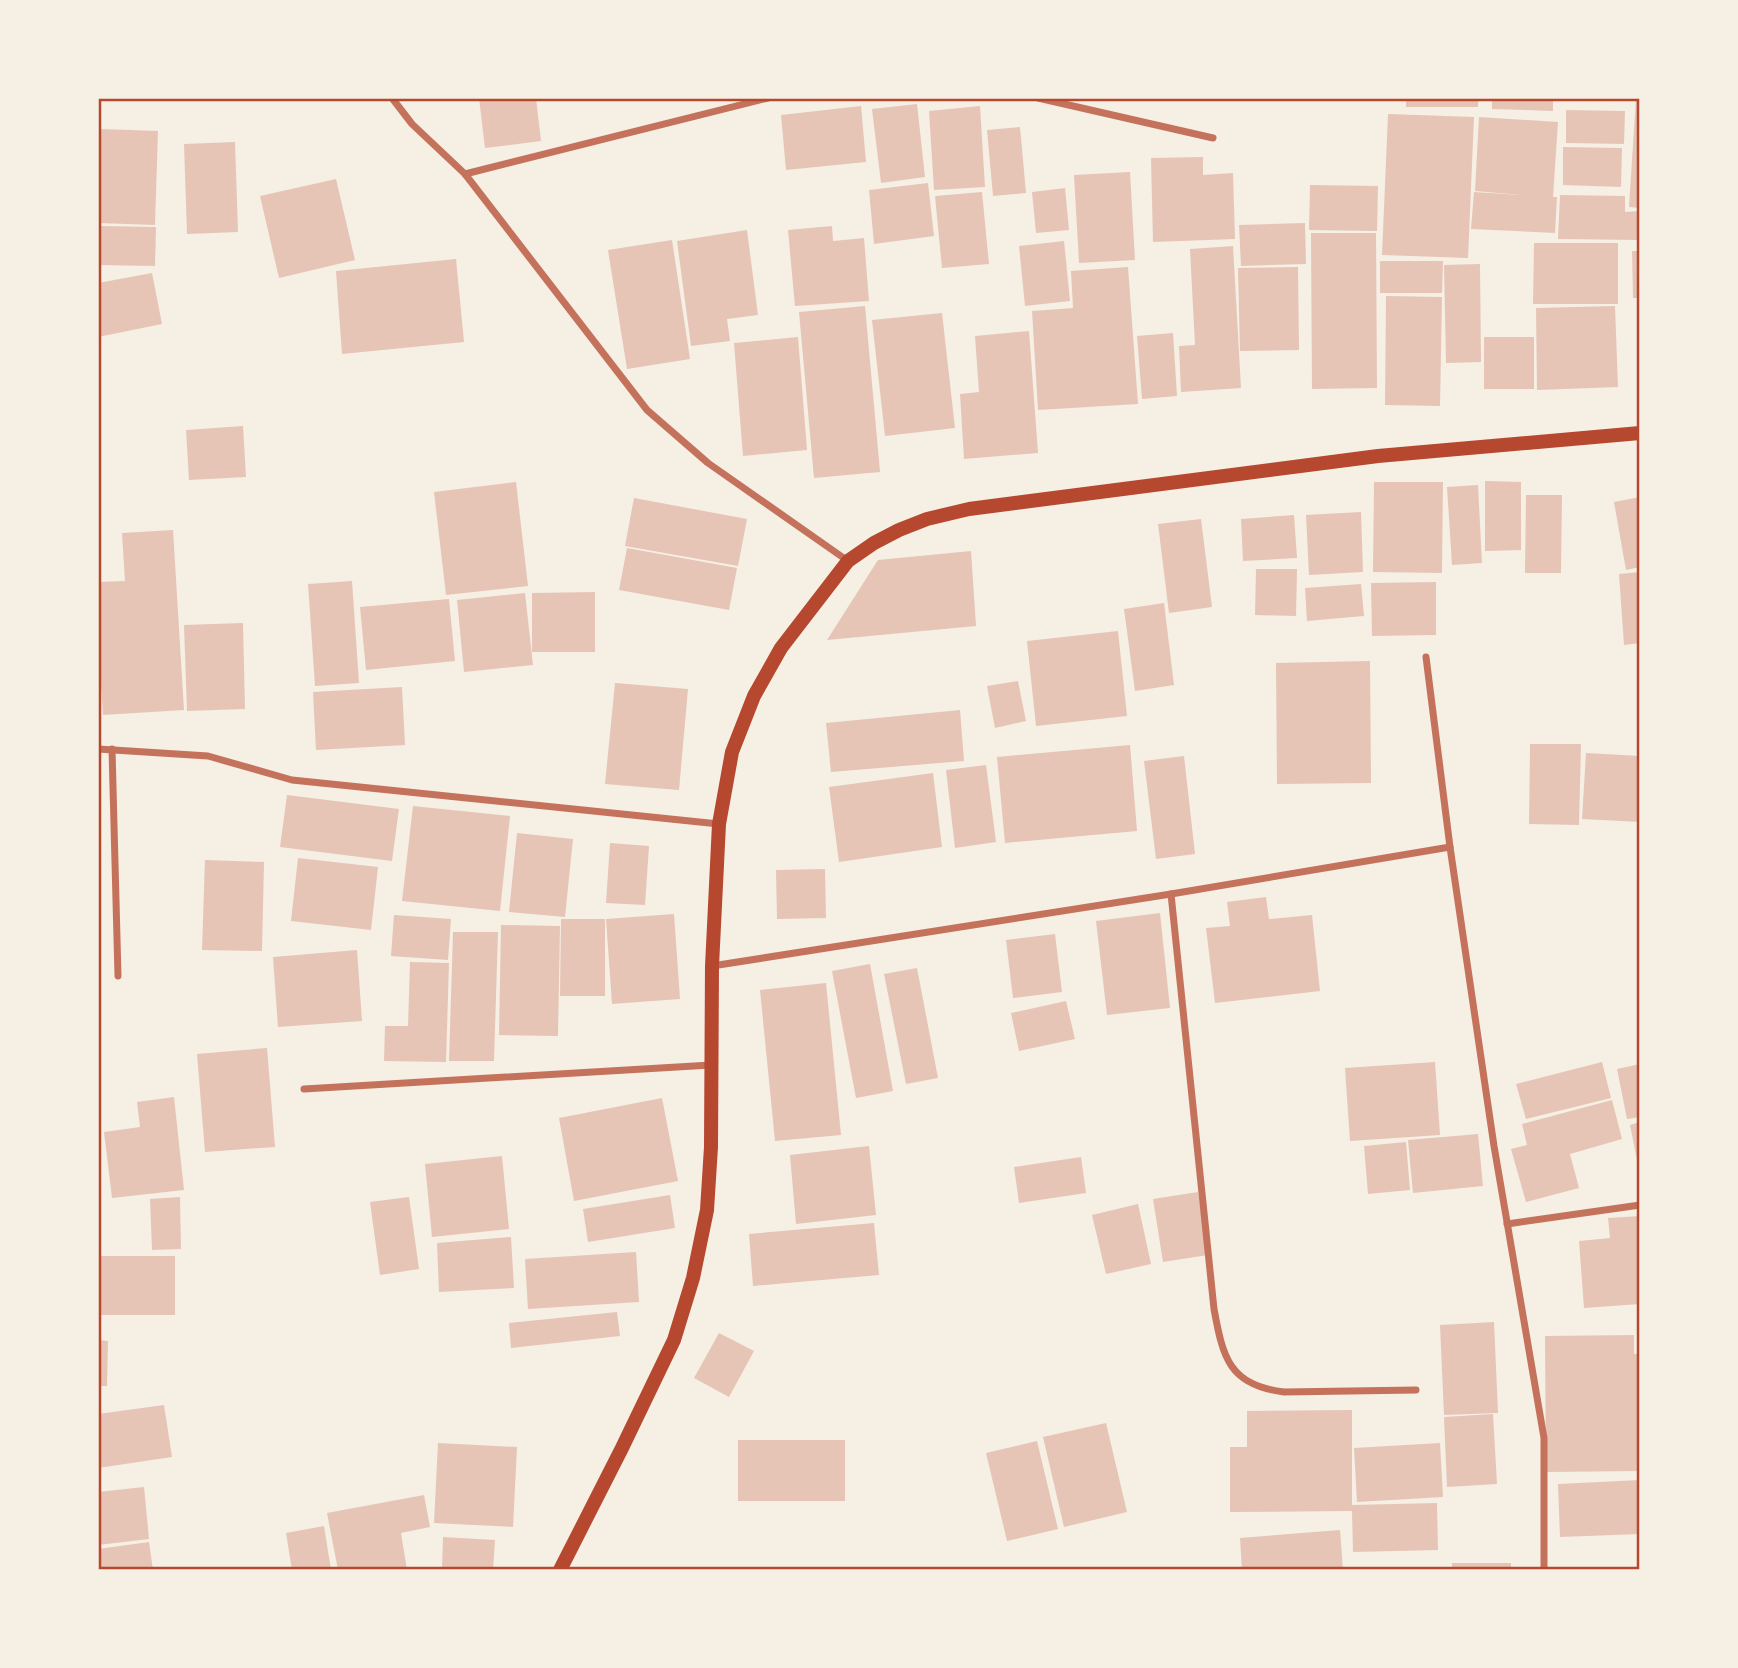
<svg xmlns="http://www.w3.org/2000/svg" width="1738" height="1668" font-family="'PT Serif',serif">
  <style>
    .building { fill: #e6c5b7 }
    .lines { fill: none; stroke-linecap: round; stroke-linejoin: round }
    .minor { stroke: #c5725c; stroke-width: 7 }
    .secondary { stroke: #b5482f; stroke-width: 14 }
    .neatline { fill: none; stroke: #b5482f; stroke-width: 2.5 }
  </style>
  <rect width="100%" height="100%" fill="#f6efe4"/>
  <!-- building -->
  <g class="building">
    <path d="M479 98H536L541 141 485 148Z"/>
    <rect x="1406" y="98" width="72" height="9"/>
    <path d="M1492 98H1553V111L1492 109Z"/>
    <path d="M1636 98H1640V208L1629 207Z"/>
    <path d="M917 104 925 177 881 183 872 109Z"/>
    <path d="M861 106 866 162 786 170 781 115Z"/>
    <path d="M980 106 985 187 934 190 929 111Z"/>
    <path d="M1566 110 1625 111 1624 144 1566 143Z"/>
    <path d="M1388 114 1474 117 1468 258 1382 255Z"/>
    <path d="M1479 117 1558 122 1553 197H1557L1555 233 1471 229 1474 192 1521 195 1475 191Z"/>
    <path d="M1020 127 1026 193 993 196 987 130Z"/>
    <path d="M101 129 158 131 155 225 98 223Z"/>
    <path d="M235 142 238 232 187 234 184 144Z"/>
    <path d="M1563 147 1622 148 1621 187 1563 185Z"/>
    <path d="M1203 157V175L1233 173 1235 239 1153 242 1151 158Z"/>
    <path d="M1130 172 1135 260 1079 263 1074 175Z"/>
    <path d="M336 179 355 260 279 278 260 196Z"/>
    <path d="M928 183 934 236 874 244 869 190Z"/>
    <path d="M1310 185 1378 186 1377 231 1309 230Z"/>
    <path d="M1065 188 1069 230 1036 233 1032 192Z"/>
    <path d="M982 192 989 264 942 268 935 196Z"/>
    <path d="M1560 195 1625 196V212L1640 211V240L1558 239Z"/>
    <path d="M1305 223 1306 264 1241 266 1239 225Z"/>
    <path d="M98 226 156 227 155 266 98 265Z"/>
    <path d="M832 226 833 241 864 238 869 301 795 306 788 230Z"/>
    <path d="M747 230 758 315 727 319 730 341 691 346 677 241Z"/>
    <path d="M1311 233H1376L1377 388 1312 389Z"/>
    <path d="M672 240 690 359 627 369 608 250Z"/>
    <path d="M1064 241 1070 301 1025 306 1019 246Z"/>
    <path d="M1534 243H1618V304H1533Z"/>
    <path d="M1233 246 1241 388 1181 392 1179 346 1195 345 1190 249Z"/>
    <path d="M1632 251H1640V298H1633Z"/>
    <path d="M456 259 464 342 342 354 336 271Z"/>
    <path d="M1380 261H1443L1442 293H1380Z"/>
    <path d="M1480 264 1481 362 1446 363 1444 265Z"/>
    <path d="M1128 267 1138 404 1038 410 1032 311 1073 308 1071 271Z"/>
    <path d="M1298 267 1299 350 1240 351 1238 268Z"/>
    <path d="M152 273 162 324 98 337V283Z"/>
    <path d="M1386 296 1442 297 1440 406 1385 405Z"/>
    <path d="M865 306 880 472 814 478 799 312Z"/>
    <path d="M1615 306 1618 387 1537 390 1536 308Z"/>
    <path d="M942 313 955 428 885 436 872 320Z"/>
    <path d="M1029 331 1038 453 964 459 960 394 979 392 975 336Z"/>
    <path d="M1173 333 1177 396 1142 399 1137 336Z"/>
    <path d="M798 337 807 450 743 456 734 343Z"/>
    <rect x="1484" y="337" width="50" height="52"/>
    <path d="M243 426 246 477 189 480 186 430Z"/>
    <path d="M1485 481 1521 482V550L1485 551Z"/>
    <path d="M516 482 528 586 446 595 434 492Z"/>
    <path d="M1374 482H1443L1442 573 1373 572Z"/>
    <path d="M1478 485 1482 563 1452 565 1447 487Z"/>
    <path d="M1526 495H1562L1561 573H1525Z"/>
    <path d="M1640 497V567L1626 570 1614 502Z"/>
    <path d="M634 498 747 519 738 566 625 546Z"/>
    <path d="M1361 512 1363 572 1309 575 1306 515Z"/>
    <path d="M1294 515 1297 558 1243 561 1241 519Z"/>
    <path d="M1201 519 1212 607 1169 613 1158 524Z"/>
    <path d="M173 530 184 710 103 715 98 637V582L125 581 122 533Z"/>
    <path d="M627 548 737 568 729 610 619 590Z"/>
    <path d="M971 551 976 626 827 640 878 560Z"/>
    <path d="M1256 569H1297L1296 616 1255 615Z"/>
    <path d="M1640 572V643L1624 645 1619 574Z"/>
    <path d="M352 581 359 683 315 686 308 584Z"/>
    <path d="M1436 582V635L1372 636 1371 583Z"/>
    <path d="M1361 584 1364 616 1307 621 1305 588Z"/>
    <path d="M595 592V652H532V593Z"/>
    <path d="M525 593 533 665 464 672 457 600Z"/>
    <path d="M449 599 455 661 366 670 360 607Z"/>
    <path d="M1164 603 1174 685 1135 691 1124 609Z"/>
    <path d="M243 623 245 709 187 711 184 625Z"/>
    <path d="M1118 631 1127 716 1036 726 1027 641Z"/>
    <path d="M1370 661 1371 783 1277 784 1276 663Z"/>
    <path d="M1018 681 1026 721 995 728 987 686Z"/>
    <path d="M615 683 688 689 679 790 605 784Z"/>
    <path d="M402 687 405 745 316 750 313 692Z"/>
    <path d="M960 710 964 761 831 772 826 723Z"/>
    <path d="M1530 744H1581L1579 825 1529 824Z"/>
    <path d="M1130 745 1137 831 1005 843 997 757Z"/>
    <path d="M1586 753 1640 756V822L1582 819Z"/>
    <path d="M1184 756 1195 854 1156 859 1144 761Z"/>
    <path d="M986 765 996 842 955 848 946 770Z"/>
    <path d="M933 773 942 847 839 862 829 787Z"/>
    <path d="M287 795 399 809 392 861 280 847Z"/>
    <path d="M413 806 510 816 500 911 402 901Z"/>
    <path d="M517 833 573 839 565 917 509 912Z"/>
    <path d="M610 843 649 846 645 905 606 903Z"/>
    <path d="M298 858 378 867 371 930 291 921Z"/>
    <path d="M205 860 264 862 262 951 202 950Z"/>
    <path d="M825 869 826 918 777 919 776 870Z"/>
    <path d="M1266 897 1269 919 1312 915 1320 991 1215 1003 1206 928 1230 926 1227 902Z"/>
    <path d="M1160 913 1170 1008 1107 1015 1096 921Z"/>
    <path d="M674 914 680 999 612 1004 606 919Z"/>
    <path d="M394 915 451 919 448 960 391 956Z"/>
    <path d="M561 919H605V996H560Z"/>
    <path d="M501 925 560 926 558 1036 499 1035Z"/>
    <path d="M453 932H498L494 1061H449Z"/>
    <path d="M1055 934 1062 992 1013 998 1006 940Z"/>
    <path d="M357 950 362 1021 278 1027 273 957Z"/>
    <path d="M410 962 449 963 446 1062 384 1061 385 1026H408Z"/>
    <path d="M870 964 893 1091 856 1098 832 971Z"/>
    <path d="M917 968 938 1078 906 1084 884 974Z"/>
    <path d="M826 983 841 1135 775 1141 760 990Z"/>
    <path d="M1066 1001 1075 1039 1019 1051 1011 1013Z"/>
    <path d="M267 1048 275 1147 205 1152 197 1054Z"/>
    <path d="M1435 1062 1440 1135 1350 1141 1345 1068Z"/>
    <path d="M1602 1062 1611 1098 1526 1119 1516 1084Z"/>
    <path d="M1640 1064V1117L1627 1119 1617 1069Z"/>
    <path d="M174 1097 184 1190 112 1198 104 1132 140 1127 137 1102Z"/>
    <path d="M662 1098 678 1181 574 1201 559 1118Z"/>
    <path d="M1612 1100 1622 1139 1570 1154 1579 1188 1526 1202 1511 1149 1527 1145 1522 1124Z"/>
    <path d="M1640 1122V1170H1639L1630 1125Z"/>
    <path d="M1478 1134 1483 1186 1413 1193 1408 1140Z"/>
    <path d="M1406 1142 1410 1190 1368 1194 1364 1146Z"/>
    <path d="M869 1146 876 1215 796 1224 790 1155Z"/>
    <path d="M502 1156 509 1229 432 1237 425 1164Z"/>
    <path d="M1081 1157 1086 1193 1019 1203 1014 1167Z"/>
    <path d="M1198 1192 1208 1255 1163 1262 1153 1199Z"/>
    <path d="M670 1195 675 1228 588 1242 583 1209Z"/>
    <path d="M180 1197 181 1249 152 1250 150 1199Z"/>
    <path d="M409 1197 419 1269 380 1275 370 1202Z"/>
    <path d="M1138 1204 1151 1264 1106 1274 1092 1215Z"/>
    <path d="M1640 1216V1304L1584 1308 1579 1241 1610 1238 1608 1218Z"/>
    <path d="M874 1223 879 1275 753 1286 749 1234Z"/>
    <path d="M511 1237 514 1288 439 1292 437 1243Z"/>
    <path d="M636 1252 639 1302 528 1309 525 1259Z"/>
    <rect x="98" y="1256" width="77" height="59"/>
    <path d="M617 1312 620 1336 511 1348 509 1323Z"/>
    <path d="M1494 1322 1498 1413 1444 1415 1440 1325Z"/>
    <path d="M719 1333 754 1351 729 1397 694 1378Z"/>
    <path d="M1634 1335V1354H1640V1471L1546 1472 1545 1336Z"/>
    <path d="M98 1340 108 1341 107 1386H98Z"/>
    <path d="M164 1405 172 1457 98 1468V1414Z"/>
    <path d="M1352 1410V1505L1437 1503 1438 1550 1353 1552 1352 1511 1230 1512V1447H1247V1411Z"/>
    <path d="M1493 1414 1497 1484 1447 1487 1444 1417Z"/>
    <path d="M1106 1423 1127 1512 1064 1527 1043 1437Z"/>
    <rect x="738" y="1440" width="107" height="61"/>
    <path d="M1037 1441 1058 1529 1007 1541 986 1453Z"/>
    <path d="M438 1443 517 1447 513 1527 434 1523Z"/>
    <path d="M1440 1443 1443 1497 1357 1502 1354 1448Z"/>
    <path d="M1640 1480V1534L1560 1537 1558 1484Z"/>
    <path d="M144 1487 149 1539 98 1545V1492Z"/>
    <path d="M424 1495 430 1527 401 1533 407 1570H338L327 1513Z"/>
    <path d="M324 1526 331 1570H292L286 1533Z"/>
    <path d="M1340 1530 1343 1570H1242L1240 1538Z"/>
    <path d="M443 1537 495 1540 493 1570H442Z"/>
    <path d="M149 1542 153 1570H98V1549Z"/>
    <rect x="1452" y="1563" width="59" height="7"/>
  </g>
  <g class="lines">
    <!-- minor -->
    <g class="minor">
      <path d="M392 98 412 124 465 174 647 410 708 463 848 561"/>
      <path d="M1038 98 1213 138"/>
      <path d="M465 174 768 98"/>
      <path d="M1426 657 1450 847 1494 1146 1544 1438V1570"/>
      <path d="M98 749 208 756 292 780 719 824"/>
      <path d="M112 749 118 976"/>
      <path d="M1171 894 1214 1309C1223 1358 1229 1385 1284 1392L1416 1390"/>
      <path d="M712 966 1171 894 1450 847"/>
      <path d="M304 1089 711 1065"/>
      <path d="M1507 1224 1640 1205"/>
    </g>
    <!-- secondary -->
    <path class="secondary" d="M560 1570 622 1448 674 1340 693 1278 707 1210 711 1147 712 966 719 824 732 752 754 696 781 648 848 561 874 543 899 530 927 519 969 509 1378 456 1640 433"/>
  </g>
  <!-- border -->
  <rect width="1738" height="1668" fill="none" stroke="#f6efe4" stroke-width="200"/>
  <rect x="100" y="100" width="1538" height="1468" class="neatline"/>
</svg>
